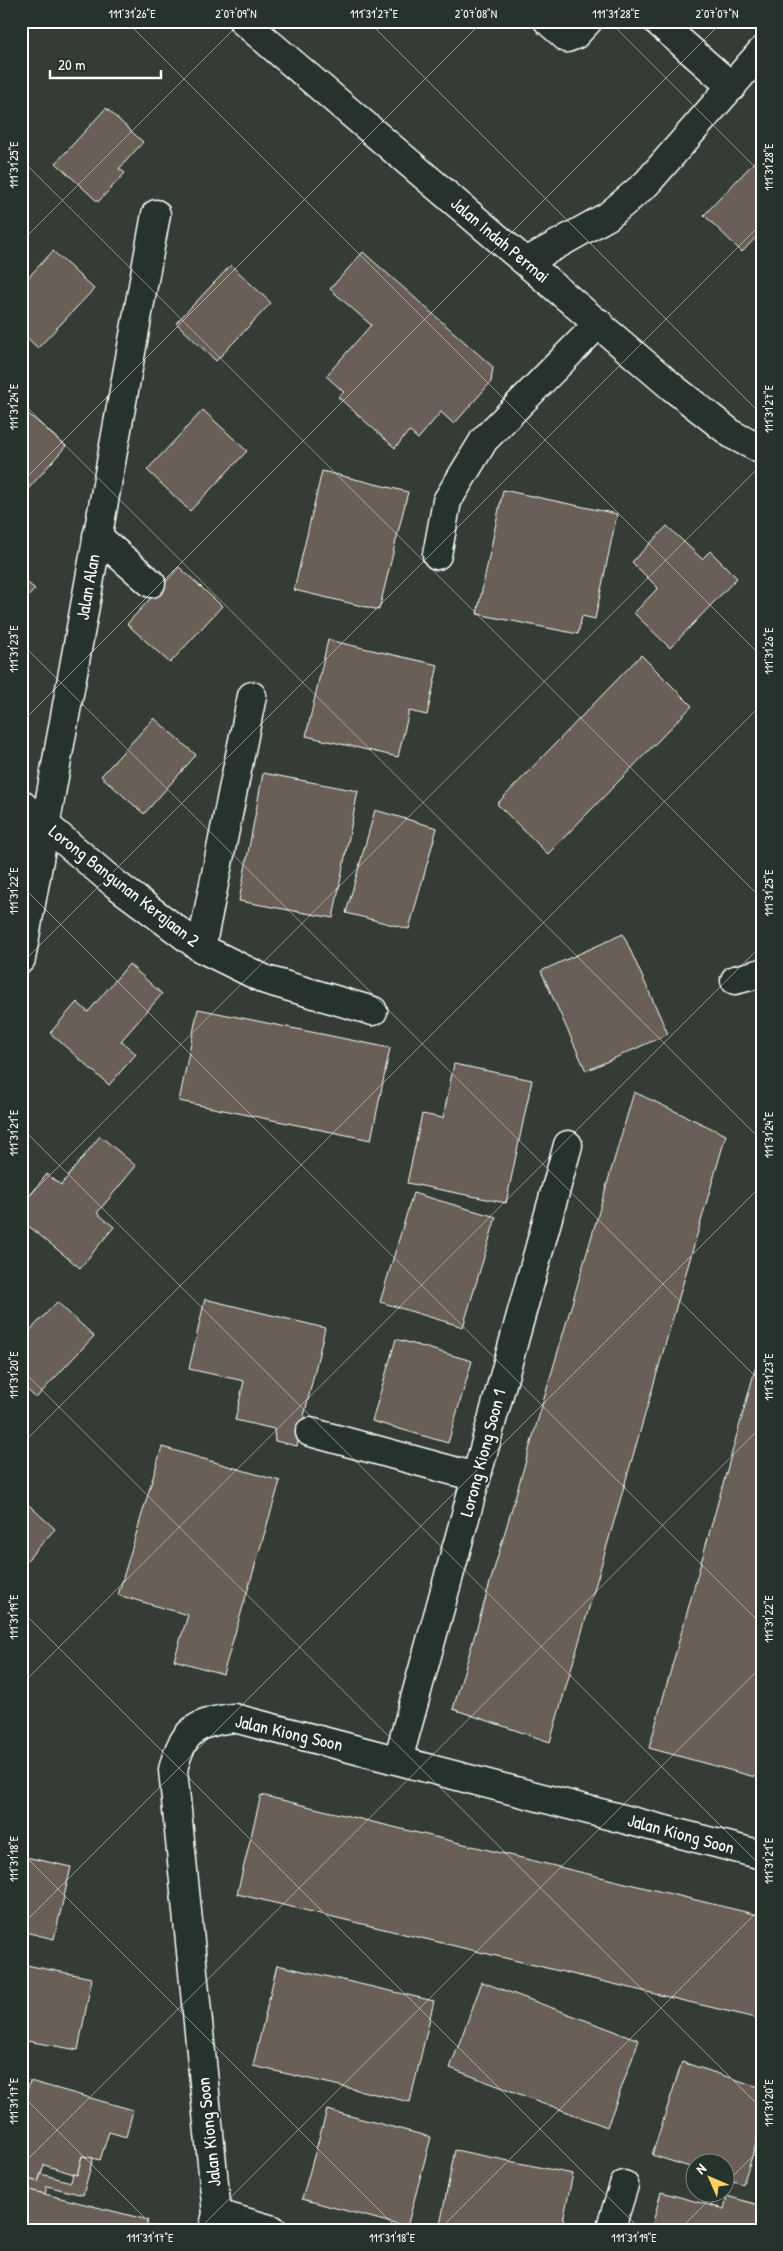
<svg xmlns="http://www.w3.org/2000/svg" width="783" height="2251" font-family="'Patrick Hand',sans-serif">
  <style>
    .building { fill: #6a5f56; stroke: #fff }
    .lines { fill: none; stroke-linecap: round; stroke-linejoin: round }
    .minor-casing { stroke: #fff; stroke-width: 31 }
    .minor { stroke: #26332d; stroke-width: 28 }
    .ticks { fill: none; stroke: #fff; stroke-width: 1; stroke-opacity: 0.45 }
    .labels { text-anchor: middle; stroke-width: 4; stroke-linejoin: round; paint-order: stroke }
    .street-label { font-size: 18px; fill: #fff; stroke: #26332d }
    .neatline { fill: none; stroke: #fff; stroke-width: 2 }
    .ticks-label { font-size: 12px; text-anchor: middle; fill: #fff }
  </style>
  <rect width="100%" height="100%" fill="#343c35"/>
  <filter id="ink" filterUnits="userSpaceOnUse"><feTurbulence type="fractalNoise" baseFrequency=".02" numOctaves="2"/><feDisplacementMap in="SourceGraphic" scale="10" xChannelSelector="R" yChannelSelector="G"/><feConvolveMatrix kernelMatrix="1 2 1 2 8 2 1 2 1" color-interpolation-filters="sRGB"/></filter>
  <g filter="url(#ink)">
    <!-- building -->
    <g class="building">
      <path d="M106 108 143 142 119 169 125 173 98 202 56 163Z"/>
      <path d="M762 154V231L742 252 704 215Z"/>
      <path d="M53 251 94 289 38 348 21 332V285Z"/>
      <path d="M363 252 493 367 491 382 454 424 441 412 418 439 409 431 395 448 338 397 344 392 326 376 371 325 330 289Z"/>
      <path d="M231 265 271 303 216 361 176 323Z"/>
      <path d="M203 410 247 451 190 511 147 470Z"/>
      <path d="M25 411 66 446 21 497V416Z"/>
      <path d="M322 471 408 492 379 610 294 590Z"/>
      <path d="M503 490 617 514 595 619 582 616 578 634 477 614Z"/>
      <path d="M667 526 702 559 710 551 737 578 670 648 634 613 658 588 632 562Z"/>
      <path d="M179 567 222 606 170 663 127 624Z"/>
      <path d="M21 577 35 589 21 604Z"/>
      <path d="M328 640 438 665 427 715 409 711 398 757 306 736Z"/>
      <path d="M641 655 692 706 548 854 497 804Z"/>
      <path d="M154 718 196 755 144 814 101 776Z"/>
      <path d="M263 773 358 791 333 918 239 901Z"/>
      <path d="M375 810 437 828 409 929 346 913Z"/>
      <path d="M623 934 668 1034 586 1071 541 971Z"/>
      <path d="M129 964 162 994 121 1041 136 1054 109 1085 50 1033 77 1002 88 1012Z"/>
      <path d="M198 1009 390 1048 371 1140 179 1101Z"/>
      <path d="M454 1064 532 1080 506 1203 407 1183 422 1114 443 1118Z"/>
      <path d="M634 1092 726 1135 550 1742 453 1709Z"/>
      <path d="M100 1136 136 1166 97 1213 114 1227 80 1268 21 1220V1207L47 1174 61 1185Z"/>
      <path d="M413 1193 496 1217 463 1327 380 1302Z"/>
      <path d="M205 1299 325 1328 297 1446 275 1441 274 1429 235 1420 244 1381 189 1369Z"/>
      <path d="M57 1302 94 1336 36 1398 21 1384V1340Z"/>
      <path d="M396 1339 472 1361 448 1443 372 1421Z"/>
      <path d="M762 1345V1779L649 1748Z"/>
      <path d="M162 1447 280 1481 223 1674 174 1660 188 1615 118 1595Z"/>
      <path d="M21 1498 55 1529 21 1567Z"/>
      <path d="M261 1795 762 1916 760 2019 237 1894Z"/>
      <path d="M21 1856 71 1867 54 1939 21 1931Z"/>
      <path d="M21 1964 92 1978 78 2050 21 2040Z"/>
      <path d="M277 1965 434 2001 410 2102 253 2066Z"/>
      <path d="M482 1982 639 2040 607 2127 450 2068Z"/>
      <path d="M682 2062 762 2088V2126L743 2184 726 2179V2164H696V2169L652 2155Z"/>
      <path d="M30 2081 133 2110 126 2137 109 2132 100 2160 82 2156 77 2175 44 2165 38 2182 21 2177V2110Z"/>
      <path d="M327 2110 431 2137 407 2227 302 2199Z"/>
      <path d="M455 2150 573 2174 561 2230H439Z"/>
      <path d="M82 2156 93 2158 83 2195 47 2186 45 2194 21 2188V2177L38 2182 41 2174 71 2182 73 2174 77 2175Z"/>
      <path d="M21 2188 148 2220 145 2230H21Z"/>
      <path d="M661 2192 724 2209 727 2196 762 2206V2230H651Z"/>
    </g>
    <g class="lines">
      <!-- minor casing -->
      <g class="minor-casing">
        <g id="minor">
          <path d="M243 21 672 387 733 435 762 450"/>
          <path d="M548 21 567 38 575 35 588 21"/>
          <path d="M657 21 732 87"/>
          <path d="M526 262 608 216 647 183 762 51"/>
          <path d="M97 536 151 583"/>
          <path d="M437 555 447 501 484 440 599 323"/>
          <path d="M21 804 114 883 201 948 266 980 373 1011"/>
          <path d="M201 948 252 696"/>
          <path d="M21 959 156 214"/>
          <path d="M735 980 762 973"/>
          <path d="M310 1432 476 1477"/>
          <path d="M398 1760 568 1145"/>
          <path d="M217 2214 273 2230"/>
          <path d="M213 2230 217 2214 173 1770C182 1731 196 1722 234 1718L762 1855"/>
          <path d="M610 2230 624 2185"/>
        </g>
      </g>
      <!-- minor -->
      <use href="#minor" class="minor"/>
    </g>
  </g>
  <!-- ticks -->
  <path class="ticks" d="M126 21 762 657M368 21 762 415M609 21 762 174M21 159 762 899M21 242 242 21M21 401 762 1141M21 483 483 21M21 643 762 1383M21 723 723 21M21 885 762 1625M21 964 762 223M21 1127 762 1867M21 1204 762 464M21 1369 762 2109M21 1445 762 704M21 1610 641 2230M21 1685 762 945M21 1852 399 2230M21 1926 762 1185M21 2094 157 2230M21 2166 762 1426M726 2183 762 2147M198 2230 762 1666M439 2230 762 1907M679 2230 715 2194"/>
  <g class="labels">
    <!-- street labels -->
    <g class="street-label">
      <text transform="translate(500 240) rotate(40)" y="6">Jalan Indah Permai</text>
      <text transform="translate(88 587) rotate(-80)" y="6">Jalan Alan</text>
      <text transform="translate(124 886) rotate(38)" y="6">Lorong Bangunan Kerajaan 2</text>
      <text transform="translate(483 1453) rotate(-75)" y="6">Lorong Kiong Soon 1</text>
      <text transform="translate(289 1733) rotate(13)" y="6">Jalan Kiong Soon</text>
      <text transform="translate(681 1834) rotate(15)" y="6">Jalan Kiong Soon</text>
      <text transform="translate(209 2132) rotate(-96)" y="6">Jalan Kiong Soon</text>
    </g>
  </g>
  <!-- margin -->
  <rect width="783" height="2251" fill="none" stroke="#26332d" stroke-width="55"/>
  <!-- north arrow -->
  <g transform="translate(710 2178) rotate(315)"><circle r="24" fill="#26332d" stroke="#7d8581"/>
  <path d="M0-4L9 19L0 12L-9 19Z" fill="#ffd166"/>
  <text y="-8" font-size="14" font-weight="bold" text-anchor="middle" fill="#ffffff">N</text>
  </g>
  <!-- scale -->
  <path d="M50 70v8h111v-8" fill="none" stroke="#ffffff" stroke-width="2.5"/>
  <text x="58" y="70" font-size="15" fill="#ffffff" stroke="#26332d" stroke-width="4" paint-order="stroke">20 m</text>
  <rect x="28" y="28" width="728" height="2196" class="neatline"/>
  <g class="ticks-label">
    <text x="132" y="18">111°31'26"E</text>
    <text x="236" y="18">2°07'09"N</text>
    <text x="374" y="18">111°31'27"E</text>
    <text x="476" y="18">2°07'08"N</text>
    <text x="616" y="18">111°31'28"E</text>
    <text x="717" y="18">2°07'07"N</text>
    <text transform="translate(14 165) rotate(-90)" y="4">111°31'25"E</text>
    <text transform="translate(769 167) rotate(-90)" y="4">111°31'28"E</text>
    <text transform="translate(14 407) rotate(-90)" y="4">111°31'24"E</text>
    <text transform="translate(769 409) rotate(-90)" y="4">111°31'27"E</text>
    <text transform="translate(14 649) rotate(-90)" y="4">111°31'23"E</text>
    <text transform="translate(769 651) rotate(-90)" y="4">111°31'26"E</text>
    <text transform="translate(14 891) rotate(-90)" y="4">111°31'22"E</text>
    <text transform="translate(769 893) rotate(-90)" y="4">111°31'25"E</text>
    <text transform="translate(14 1133) rotate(-90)" y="4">111°31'21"E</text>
    <text transform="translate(769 1135) rotate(-90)" y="4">111°31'24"E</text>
    <text transform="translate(14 1375) rotate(-90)" y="4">111°31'20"E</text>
    <text transform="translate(769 1377) rotate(-90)" y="4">111°31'23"E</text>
    <text transform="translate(14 1617) rotate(-90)" y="4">111°31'19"E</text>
    <text transform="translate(769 1619) rotate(-90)" y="4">111°31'22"E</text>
    <text transform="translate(14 1859) rotate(-90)" y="4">111°31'18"E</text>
    <text transform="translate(769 1861) rotate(-90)" y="4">111°31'21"E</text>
    <text transform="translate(14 2101) rotate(-90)" y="4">111°31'17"E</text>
    <text transform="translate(769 2103) rotate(-90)" y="4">111°31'20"E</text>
    <text x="150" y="2242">111°31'17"E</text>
    <text x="392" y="2242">111°31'18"E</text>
    <text x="634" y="2242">111°31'19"E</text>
  </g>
</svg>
